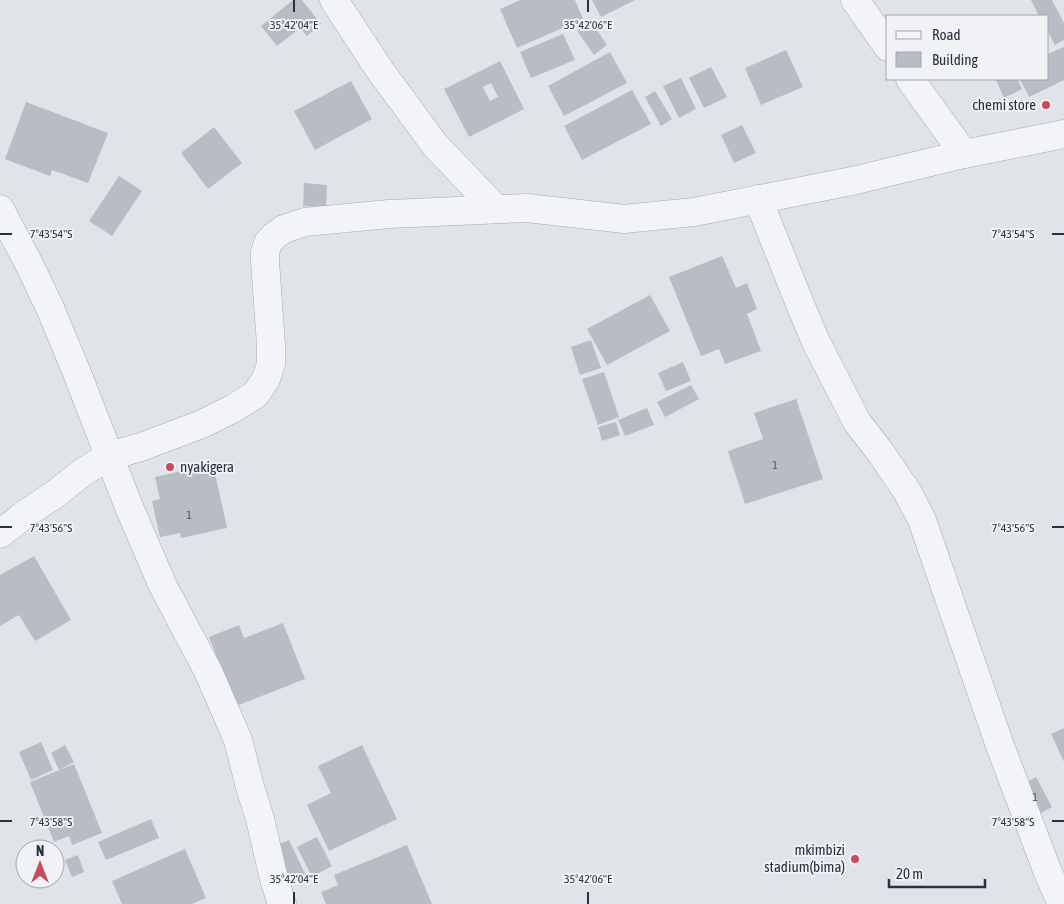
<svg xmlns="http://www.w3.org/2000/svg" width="1064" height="904" font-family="'Asap Condensed',sans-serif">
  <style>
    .building { fill: #b8bdc5; fill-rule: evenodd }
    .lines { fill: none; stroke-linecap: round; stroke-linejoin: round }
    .minor-casing { stroke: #a5abb3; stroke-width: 29 }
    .minor { stroke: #f3f4f7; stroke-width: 28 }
    .ticks { fill: none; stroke: #293140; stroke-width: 2 }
    .poi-dot { fill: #ca495d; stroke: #f0f2f6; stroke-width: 2 }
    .labels { text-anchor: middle; stroke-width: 4; stroke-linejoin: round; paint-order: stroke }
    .number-label { font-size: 12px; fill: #4d5461 }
    .poi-label { font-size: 15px; fill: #293140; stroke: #f0f2f6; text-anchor: end }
    .ticks-label { font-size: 12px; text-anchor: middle; fill: #293140; stroke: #f0f2f6; stroke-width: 4; stroke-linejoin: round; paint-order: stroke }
  </style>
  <rect width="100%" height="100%" fill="#e0e4e9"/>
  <!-- building -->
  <g class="building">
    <path d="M293 0H302L321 24 307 36 300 28 277 46 261 26Z"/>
    <path d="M520 0H575L583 19 517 48 500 9Z"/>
    <path d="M592 0H635L601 17Z"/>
    <path d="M1031 0H1052L1064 23V40L1055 45 1048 32V16H1039Z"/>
    <path d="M591 21 607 45 594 55 577 31Z"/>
    <path d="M563 34 575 60 531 78 520 52Z"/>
    <path d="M1064 47V80L1029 97 1020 79H1048V54Z"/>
    <path d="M786 50 803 87 761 105 745 68Z"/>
    <path d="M610 52 627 83 564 116 548 86Z"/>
    <path d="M500 61 524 109 469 137 444 89ZM491 83 498 97 490 101 483 87Z"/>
    <path d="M711 67 727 97 704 108 689 78Z"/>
    <path d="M681 78 696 109 679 118 663 86Z"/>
    <path d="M998 79H1017L1022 89 1004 98 996 80Z"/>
    <path d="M351 81 372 119 315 150 294 111Z"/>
    <path d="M632 90 651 124 582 160 564 126Z"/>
    <path d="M655 91 672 119 661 126 645 97Z"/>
    <path d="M26 102 108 133 88 183 52 170 50 176 5 159Z"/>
    <path d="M742 125 756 153 734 163 721 135Z"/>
    <path d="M214 127 242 163 208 189 181 153Z"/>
    <path d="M119 176 142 191 112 236 89 221Z"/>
    <path d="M304 183 327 185 326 207 303 206Z"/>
    <path d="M722 256 736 288 747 283 757 309 747 314 761 351 725 364 719 349 701 356 669 277Z"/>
    <path d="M650 295 670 331 607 365 587 329Z"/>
    <path d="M591 340 601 368 580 375 571 347Z"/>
    <path d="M683 362 691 381 666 391 658 373Z"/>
    <path d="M604 372 619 417 598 425 582 379Z"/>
    <path d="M691 385 699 399 665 417 657 402Z"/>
    <path d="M796 399 823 479 745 504 728 451 763 439 754 413Z"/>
    <path d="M647 408 654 425 625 436 618 420Z"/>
    <path d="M616 422 620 435 602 441 598 427Z"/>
    <path d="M213 464 227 528 181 538 180 533 160 537 152 501 160 499 155 477Z"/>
    <path d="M34 556 71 620 35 641 19 615 0 626V575Z"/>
    <path d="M283 623 305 679 236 706 209 637 239 625 244 638Z"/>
    <path d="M1064 728V762L1051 734Z"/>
    <path d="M41 742 53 770 31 780 19 752Z"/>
    <path d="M65 745 74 762 59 770 51 753Z"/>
    <path d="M362 745 397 819 329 851 307 805 331 793 318 766Z"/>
    <path d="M74 764 102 833 72 845 69 836 54 842 30 782Z"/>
    <path d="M1036 777 1052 807 1034 817 1018 787Z"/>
    <path d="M151 819 159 838 106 860 98 842Z"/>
    <path d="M317 837 332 866 312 877 297 847Z"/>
    <path d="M289 840 307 878 290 886 271 848Z"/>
    <path d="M407 845 432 904H326L321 892 338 885 334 875Z"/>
    <path d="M185 849 206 898 192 904H122L112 881Z"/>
    <path d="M78 855 84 872 72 877 65 860Z"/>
  </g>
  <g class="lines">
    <!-- minor casing -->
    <g class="minor-casing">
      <g id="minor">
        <path d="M334 0 379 69 435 145 496 209"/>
        <path d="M855 0 888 47"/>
        <path d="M910 79 964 154"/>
        <path d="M758 199 800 304 816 342 857 422 881 453 908 493 922 520 999 743 1047 870 1062 904"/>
        <path d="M0 209 29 264 50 308 77 373 129 507 163 586 208 671 238 740 250 787 260 819 274 879 282 904"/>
        <path d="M0 534 24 515 54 495 83 472 109 456 141 447 202 424 234 408 255 395 266 379 271 364V345L265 261V252L268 243 273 237 284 229 305 222 389 214 527 208 624 219 694 212 852 181 964 154 1064 134"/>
      </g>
    </g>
    <!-- minor -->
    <use href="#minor" class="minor"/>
  </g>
  <!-- ticks -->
  <path class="ticks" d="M294 0V12M588 0V12M0 234H12M1052 234H1064M0 527H12M1052 527H1064M0 821H12M1052 821H1064M294 892V904M588 892V904"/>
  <!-- markers -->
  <g class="poi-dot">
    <circle cx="1046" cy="105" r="5"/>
    <circle cx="170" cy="467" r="5"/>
    <circle cx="855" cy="859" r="5"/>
  </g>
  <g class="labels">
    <!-- number labels -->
    <g class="number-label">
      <text x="775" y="469">1</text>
      <text x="189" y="519">1</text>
      <text x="1035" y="801">1</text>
    </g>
    <!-- poi labels -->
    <g class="poi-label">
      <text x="1036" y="110">chemi store</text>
      <text x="180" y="472" text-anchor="start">nyakigera</text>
      <text x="845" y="855">mkimbizi<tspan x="845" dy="17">stadium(bima)</tspan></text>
    </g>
  </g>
  <g class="ticks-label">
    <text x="294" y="29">35°42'04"E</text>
    <text x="588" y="29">35°42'06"E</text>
    <text x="51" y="238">7°43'54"S</text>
    <text x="1013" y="238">7°43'54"S</text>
    <text x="51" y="532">7°43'56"S</text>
    <text x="1013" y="532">7°43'56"S</text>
    <text x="51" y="826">7°43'58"S</text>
    <text x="1013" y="826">7°43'58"S</text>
    <text x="294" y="883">35°42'04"E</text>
    <text x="588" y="883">35°42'06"E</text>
  </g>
  <!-- legend -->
  <rect x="886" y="15" width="162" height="65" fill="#f0f2f6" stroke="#a0a5ad"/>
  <rect x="896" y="31" width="25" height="8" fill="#f3f4f7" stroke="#a0a5ad"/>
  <text x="932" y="40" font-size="15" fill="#293140">Road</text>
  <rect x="896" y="52" width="25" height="15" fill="#b8bdc5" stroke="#a0a5ad"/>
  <text x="932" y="65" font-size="15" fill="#293140">Building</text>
  <!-- north arrow -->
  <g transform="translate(40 864)"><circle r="24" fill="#f0f2f6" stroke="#a0a5ad"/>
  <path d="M0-4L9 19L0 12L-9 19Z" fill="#ca495d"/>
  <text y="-8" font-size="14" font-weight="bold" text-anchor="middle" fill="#293140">N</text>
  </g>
  <!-- scale -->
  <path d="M889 879v8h96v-8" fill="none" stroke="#293140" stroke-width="2.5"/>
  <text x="896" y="879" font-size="15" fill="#293140" stroke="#f0f2f6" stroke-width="4" paint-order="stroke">20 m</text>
</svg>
